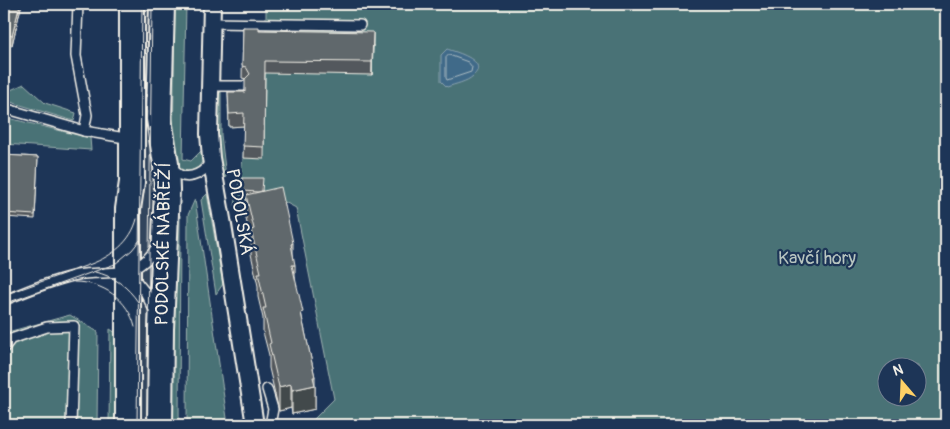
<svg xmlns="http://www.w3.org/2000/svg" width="950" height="429" font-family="Pangolin,sans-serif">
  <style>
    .built { fill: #31445d }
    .green { fill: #497276; stroke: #9eb2af; fill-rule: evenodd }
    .water { fill: #416b89; stroke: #89a1af }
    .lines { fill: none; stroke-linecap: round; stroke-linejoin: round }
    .shore { stroke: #acbbc2; stroke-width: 1 }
    .lane-casing { stroke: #f4f1e8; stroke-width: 12 }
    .street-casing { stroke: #f4f1e8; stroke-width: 20 }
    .secondary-casing { stroke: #f4f1e8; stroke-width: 28 }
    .lane { stroke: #1d3557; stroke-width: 9 }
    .street { stroke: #1d3557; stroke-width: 16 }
    .secondary { stroke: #1d3557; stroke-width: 24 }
    .tram { stroke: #f4f1e8; stroke-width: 1 }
    .wall { fill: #53595d; stroke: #f4f1e8 }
    .shaded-wall { fill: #43484c; stroke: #f4f1e8 }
    .building { fill: #60676c; stroke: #f4f1e8 }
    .labels { text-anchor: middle; stroke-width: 4.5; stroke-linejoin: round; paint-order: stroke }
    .street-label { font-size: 18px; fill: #f4f1e8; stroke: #1d3557 }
    .park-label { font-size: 18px; fill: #b8c5c0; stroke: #1d3557 }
  </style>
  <rect width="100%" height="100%" fill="#1d3557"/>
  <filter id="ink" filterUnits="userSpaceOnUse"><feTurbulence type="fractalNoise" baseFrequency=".02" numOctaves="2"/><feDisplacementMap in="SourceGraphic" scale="10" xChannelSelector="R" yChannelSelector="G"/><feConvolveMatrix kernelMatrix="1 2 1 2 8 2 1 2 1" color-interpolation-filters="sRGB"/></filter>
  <g filter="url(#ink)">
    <!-- built -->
    <path class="built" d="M137 4H156L151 425H133Z"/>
    <!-- green -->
    <g class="green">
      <path d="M175 4H186L183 159 191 161 204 148C207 173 179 180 173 157Z"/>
      <path d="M266 4H946V425H308L334 399 296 208 279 199 235 206 243 159 244 126 229 127 228 105 245 104 243 39 266 42ZM888 366H918V396H888Z"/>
      <path d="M24 84 45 103 76 113 74 121 4 100V93Z"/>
      <path d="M221 92V135L226 177 220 181 216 150 218 95Z"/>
      <path d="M4 117 90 138 91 150 4 144Z"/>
      <path d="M207 194 223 284 216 294 201 200Z"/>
      <path d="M195 199 228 425H187L188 215Z"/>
      <path d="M177 213 180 215V219L179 425H169Z"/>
      <path d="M70 315 98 332 97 425H4V333Z"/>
      <path d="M110 329 116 333 115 425H109Z"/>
    </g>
    <!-- water -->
    <path class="water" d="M447 49C456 52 490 61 473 76 467 82 455 84 447 87L441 81V55Z"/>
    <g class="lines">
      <!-- shore -->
      <path class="shore" d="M449 55 468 62 472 67 471 72 447 80 446 78V58Z"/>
      <!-- lane casing -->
      <g class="lane-casing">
        <g id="lane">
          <path d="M211 23 360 25"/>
          <path d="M210 86H244"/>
          <path d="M4 108 84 131 87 115 76 56 78 4"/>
          <path d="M84 131 131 139"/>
          <path d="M170 167C173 170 176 173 180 175 191 180 206 172 210 161"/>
          <path d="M133 277 145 292 154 310"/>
          <path d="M4 300C28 291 52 280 77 275 91 272 121 274 131 270 144 264 152 256 158 244"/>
          <path d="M4 348 11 339 47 327 74 326 71 425"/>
          <path d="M267 389 273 409 270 425"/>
        </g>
      </g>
      <!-- street casing -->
      <g class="street-casing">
        <path id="street" d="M212 4 209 134 211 158 223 225 255 425"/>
      </g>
      <!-- secondary casing -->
      <g class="secondary-casing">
        <g id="secondary">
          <path d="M128 425V209L132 182V4"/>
          <path d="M160 425 161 329 167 190 166 164 159 119 162 4"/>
        </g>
      </g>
      <!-- lane -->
      <use href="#lane" class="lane"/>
      <!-- street -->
      <use href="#street" class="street"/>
      <!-- secondary -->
      <use href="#secondary" class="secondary"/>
      <!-- tram -->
      <g class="tram">
        <path d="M95 272C114 276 128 287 138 302"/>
        <path d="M74 282C103 282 128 299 135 327"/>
        <path d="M4 295 91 264C112 256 131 242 137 219"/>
        <path d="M4 304 115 264 132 250 140 240"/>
        <path d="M137 425 142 4"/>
        <path d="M147 425 152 4"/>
      </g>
    </g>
    <!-- wall -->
    <g class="wall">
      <path d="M21 4V7L12 45 4 43V16Z"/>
      <path d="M243 27 259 30 373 45 372 75 265 73 264 159 243 158 244 126 229 127 228 92H245L246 79 242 78Z"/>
      <path d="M4 155 38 157 35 219 4 217Z"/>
      <path d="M242 178 263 191 293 255 295 280 303 322 315 377V409L292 414 291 408 279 411 269 368V355L263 332V318L258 297V286L251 254V239L246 219V196H242Z"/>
    </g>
    <!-- shaded-wall -->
    <g class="shaded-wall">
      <path d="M20 4H21V7L12 45V36Z"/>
      <path d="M373 32V45L372 75V62Z"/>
      <path d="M293 243V265H295V289H292L291 244Z"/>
      <path d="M291 384V408L279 411V387Z"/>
      <path d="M315 385V409L292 414V390Z"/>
    </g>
    <!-- building -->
    <g class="building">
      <path d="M7 4H20L12 36 4 34V16Z"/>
      <path d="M243 27H259V30L373 32 372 62 265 61 264 147 243 146 244 113 229 114 228 92H245V79L250 74 246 67 242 66Z"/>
      <path d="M4 155 38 157 35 215 4 213Z"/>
      <path d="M242 178H263L262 191 258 192 242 191Z"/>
      <path d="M281 187 293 243 291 244 295 265H292L303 312 301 313 315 377H313L315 385 292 390 291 384 279 387 269 344 271 343 263 308H266L258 273H261L251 230 254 229 246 195Z"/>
    </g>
  </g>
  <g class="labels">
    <!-- street labels -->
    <g class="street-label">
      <text transform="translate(240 212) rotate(80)" y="6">PODOLSKÁ</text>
      <text transform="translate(163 244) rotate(-89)" y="6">PODOLSKÉ NÁBŘEŽÍ</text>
    </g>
    <!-- park labels -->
    <g class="park-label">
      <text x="817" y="264">Kavčí hory</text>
    </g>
  </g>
  <!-- margin -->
  <rect width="950" height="429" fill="none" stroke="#1d3557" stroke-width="20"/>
  <rect x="10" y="10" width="930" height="409" fill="none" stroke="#f4f1e8" stroke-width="2" filter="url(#ink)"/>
  <!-- north arrow -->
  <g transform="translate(902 382) rotate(341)"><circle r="24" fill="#1d3557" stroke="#738091"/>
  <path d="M0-4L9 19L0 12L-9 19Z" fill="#ffd166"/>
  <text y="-8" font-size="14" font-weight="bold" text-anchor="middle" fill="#f4f1e8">N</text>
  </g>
</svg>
